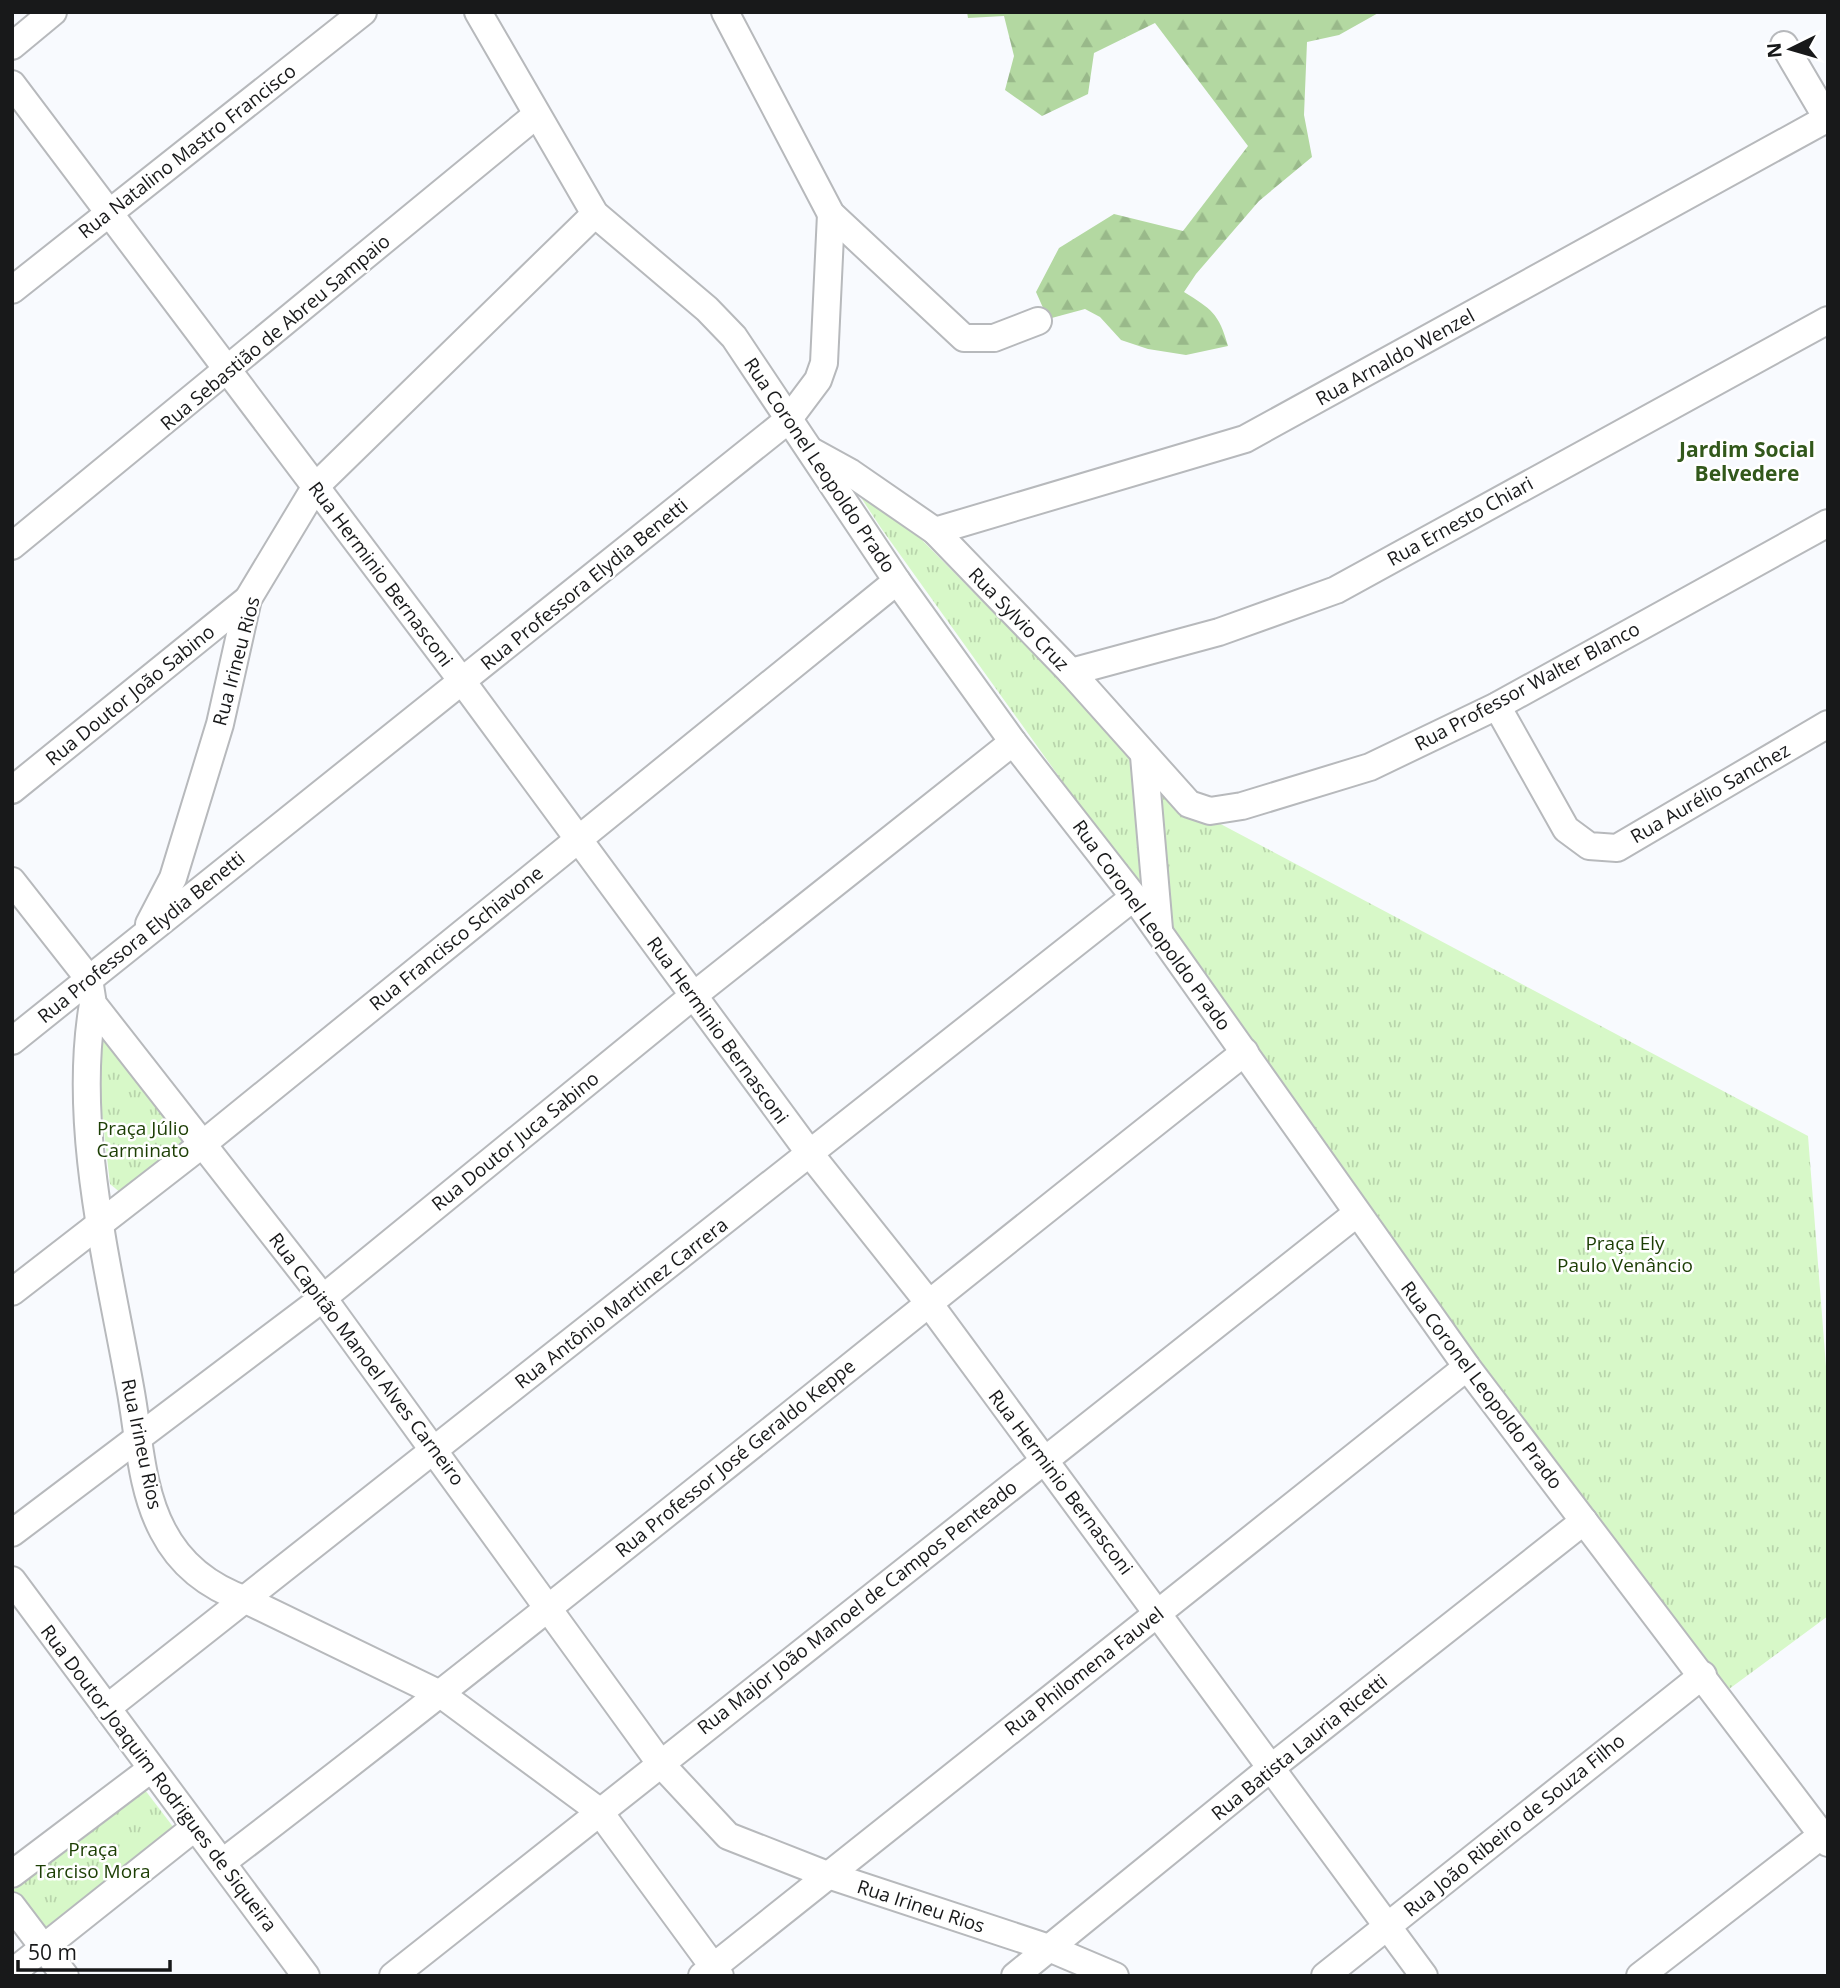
<svg xmlns="http://www.w3.org/2000/svg" width="1840" height="1988" font-family="'Open Sans',sans-serif">
  <style>
    .forest { fill: url(#forest-firs) }
    .park { fill: url(#park-tufts) }
    .lines { fill: none; stroke-linecap: round; stroke-linejoin: round }
    .minor-casing { stroke: #b7b9bc; stroke-width: 30 }
    .minor { stroke: #fff; stroke-width: 26 }
    .labels { text-anchor: middle; stroke-width: 5; stroke-linejoin: round; paint-order: stroke }
    .street-label { font-size: 19px; fill: #18191a; stroke: #fff }
    .park-label { font-size: 19px; fill: #1c3e04; stroke: #fff }
    .neighbourhood-label { font-size: 21px; font-weight: bold; fill: #32581b; stroke: #fff }
  </style>
  <defs>
    <pattern id="forest-firs" width="22" height="20" patternUnits="userSpaceOnUse" patternTransform="scale(1.75)"><rect width="22" height="20" fill="#b3d8a1"/><path d="M5 1l3.5 6h-7zM16 11l3.5 6h-7z" fill="#99b98a"/></pattern>
    <pattern id="park-tufts" width="24" height="20" patternUnits="userSpaceOnUse" patternTransform="scale(1.75)"><rect width="24" height="20" fill="#d7f8c8"/><path d="M3 7l-1-3M5 7V3M7 7l1-3M15 17l-1-3M17 17v-4M19 17l1-3" fill="none" stroke="#b8d4ab"/></pattern>
  </defs>
  <rect width="100%" height="100%" fill="#f8fafe"/>
  <!-- forest -->
  <path class="forest" d="M967 12H1380L1339 35 1307 42 1304 115 1312 157 1259 201 1196 274 1184 292C1211 309 1219 313 1228 346L1186 355 1148 349 1121 340 1100 317 1085 309 1048 319 1036 292 1059 248 1114 214 1183 231 1248 146 1155 23 1094 53 1088 94 1042 116 1005 90 1014 56 1004 16 968 18Z"/>
  <!-- park -->
  <g class="park">
    <path d="M867 490 884 502 922 540 1181 803 1808 1136 1828 1392V1616L1725 1692 1469 1365 1211 989 881 528 860 496Z"/>
    <path d="M101 1032 193 1138 127 1198 110 1184 101 1105Z"/>
    <path d="M145 1790 174 1828 42 1930 12 1891Z"/>
  </g>
  <g class="lines">
    <!-- minor casing -->
    <g class="minor-casing">
      <g id="minor">
        <path d="M478 12 595 214 707 309 734 337 897 581 1013 742 1134 897 1467 1367 1828 1843"/>
        <path d="M725 12 831 214 964 338H994L1038 321"/>
        <path d="M1784 45 1828 120"/>
        <path d="M12 46 53 12"/>
        <path d="M12 84 462 681 811 1155 928 1302 1424 1976"/>
        <path d="M12 290 363 12"/>
        <path d="M811 451 851 473 935 531 1071 672 1189 804 1210 811 1242 806 1370 767 1497 706 1828 523"/>
        <path d="M935 531 1245 439 1828 118"/>
        <path d="M12 546 535 116"/>
        <path d="M1071 672 1219 632 1336 590 1828 320"/>
        <path d="M1497 706 1566 829 1589 846 1617 848 1828 724"/>
        <path d="M1144 756 1159 929"/>
        <path d="M12 790 248 599"/>
        <path d="M12 881 89 979 93 1004 323 1298 660 1763 728 1836 825 1874 1049 1948 1115 1976"/>
        <path d="M149 924 173 878 220 724 248 599 316 486 595 214"/>
        <path d="M93 1004C72 1127 108 1264 130 1387 139 1434 140 1488 163 1531 181 1566 209 1587 246 1600L442 1695 599 1811 720 1976"/>
        <path d="M12 1041 788 420 818 380 824 363 831 214"/>
        <path d="M12 1292 204 1143 897 581"/>
        <path d="M12 1533 323 1298 693 996 1013 742"/>
        <path d="M12 1580 306 1976"/>
        <path d="M107 1708 1134 897"/>
        <path d="M223 1862C568 1598 903 1321 1245 1052"/>
        <path d="M12 1874 151 1769"/>
        <path d="M12 1906 65 1976"/>
        <path d="M18 1968 194 1828"/>
        <path d="M393 1976 1356 1214"/>
        <path d="M702 1976 1467 1367"/>
        <path d="M1015 1976 1272 1767 1584 1521"/>
        <path d="M1325 1976 1703 1675"/>
        <path d="M1640 1976 1822 1835"/>
      </g>
    </g>
    <!-- minor -->
    <use href="#minor" class="minor"/>
  </g>
  <g class="labels">
    <!-- street labels -->
    <g class="street-label">
      <text transform="translate(187 151) rotate(-38)" y="7">Rua Natalino Mastro Francisco</text>
      <text transform="translate(275 332) rotate(-40)" y="7">Rua Sebastião de Abreu Sampaio</text>
      <text transform="translate(1395 357) rotate(-29)" y="7">Rua Arnaldo Wenzel</text>
      <text transform="translate(820 465) rotate(56)" y="7">Rua Coronel Leopoldo Prado</text>
      <text transform="translate(1460 521) rotate(-29)" y="7">Rua Ernesto Chiari</text>
      <text transform="translate(381 574) rotate(53)" y="7">Rua Herminio Bernasconi</text>
      <text transform="translate(584 584) rotate(-39)" y="7">Rua Professora Elydia Benetti</text>
      <text transform="translate(1019 619) rotate(46)" y="7">Rua Sylvio Cruz</text>
      <text transform="translate(236 661) rotate(-75)" y="7">Rua Irineu Rios</text>
      <text transform="translate(1527 686) rotate(-28)" y="7">Rua Professor Walter Blanco</text>
      <text transform="translate(130 695) rotate(-39)" y="7">Rua Doutor João Sabino</text>
      <text transform="translate(1710 793) rotate(-30)" y="7">Rua Aurélio Sanchez</text>
      <text transform="translate(1152 925) rotate(54)" y="7">Rua Coronel Leopoldo Prado</text>
      <text transform="translate(141 937) rotate(-39)" y="7">Rua Professora Elydia Benetti</text>
      <text transform="translate(456 938) rotate(-39)" y="7">Rua Francisco Schiavone</text>
      <text transform="translate(718 1030) rotate(54)" y="7">Rua Herminio Bernasconi</text>
      <text transform="translate(515 1141) rotate(-39)" y="7">Rua Doutor Juca Sabino</text>
      <text transform="translate(621 1303) rotate(-38)" y="7">Rua Antônio Martinez Carrera</text>
      <text transform="translate(367 1359) rotate(53)" y="7">Rua Capitão Manoel Alves Carneiro</text>
      <text transform="translate(1482 1385) rotate(53)" y="7">Rua Coronel Leopoldo Prado</text>
      <text transform="translate(142 1444) rotate(78)" y="7">Rua Irineu Rios</text>
      <text transform="translate(735 1458) rotate(-39)" y="7">Rua Professor José Geraldo Keppe</text>
      <text transform="translate(1061 1482) rotate(53)" y="7">Rua Herminio Bernasconi</text>
      <text transform="translate(857 1607) rotate(-38)" y="7">Rua Major João Manoel de Campos Penteado</text>
      <text transform="translate(1084 1671) rotate(-38)" y="7">Rua Philomena Fauvel</text>
      <text transform="translate(1299 1747) rotate(-39)" y="7">Rua Batista Lauria Ricetti</text>
      <text transform="translate(159 1778) rotate(53)" y="7">Rua Doutor Joaquim Rodrigues de Siqueira</text>
      <text transform="translate(1514 1825) rotate(-39)" y="7">Rua João Ribeiro de Souza Filho</text>
      <text transform="translate(921 1906) rotate(18)" y="7">Rua Irineu Rios</text>
    </g>
    <!-- park labels -->
    <g class="park-label">
      <text x="143" y="1135">Praça Júlio<tspan x="143" dy="22">Carminato</tspan></text>
      <text x="1625" y="1250">Praça Ely<tspan x="1625" dy="22">Paulo Venâncio</tspan></text>
      <text x="93" y="1856">Praça<tspan x="93" dy="22">Tarciso Mora</tspan></text>
    </g>
    <!-- neighbourhood labels -->
    <g class="neighbourhood-label">
      <text x="1747" y="457">Jardim Social<tspan x="1747" dy="24">Belvedere</tspan></text>
    </g>
  </g>
  <!-- border -->
  <rect width="1840" height="1988" fill="none" stroke="#18191a" stroke-width="28"/>
  <!-- north arrow -->
  <g transform="translate(1791 49) rotate(265)" stroke="#ffffff" stroke-width="5" paint-order="stroke">
  <path d="M0-5L12 26L0 18L-12 26Z" fill="#18191a"/>
  <text y="-10" font-size="19" font-weight="bold" text-anchor="middle" fill="#18191a">N</text>
  </g>
  <!-- scale -->
  <path d="M18 1960v10h152v-10" fill="none" stroke="#18191a" stroke-width="3.5"/>
  <text x="28" y="1960" font-size="21" fill="#18191a" stroke="#ffffff" stroke-width="5" paint-order="stroke">50 m</text>
</svg>
